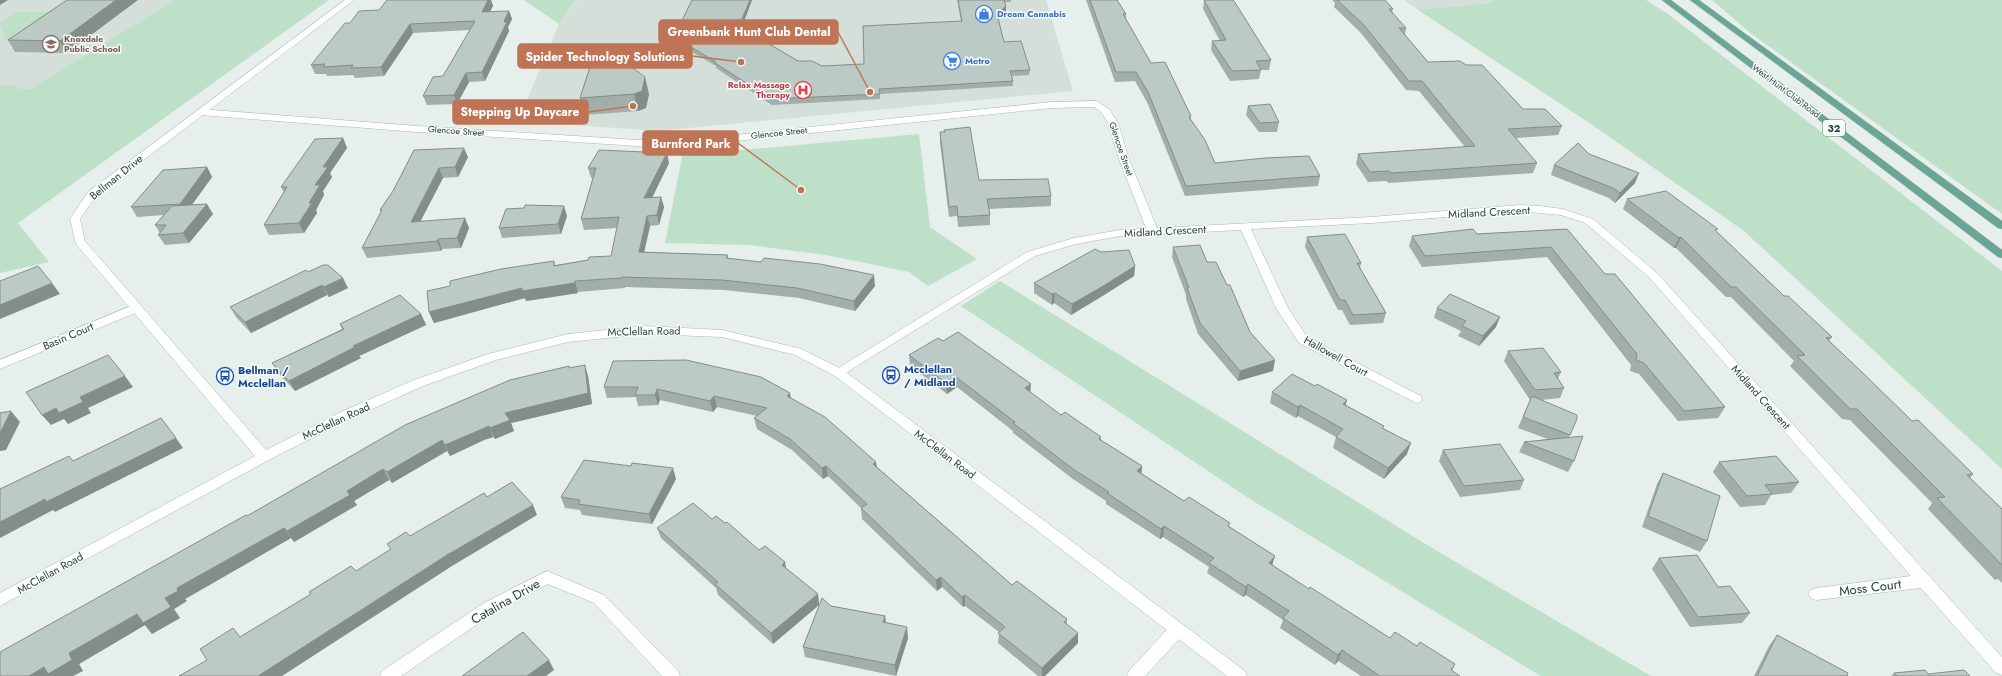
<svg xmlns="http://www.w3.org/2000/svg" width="2002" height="676" font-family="Jost,sans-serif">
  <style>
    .built { fill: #d4dfda }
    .green { fill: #bfe0c8 }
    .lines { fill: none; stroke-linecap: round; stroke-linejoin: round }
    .street-casing { stroke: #a8b8b2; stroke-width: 1 }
    .secondary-casing { stroke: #a4bbb3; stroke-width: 1 }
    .primary-casing { stroke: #c2cac8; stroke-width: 1 }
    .street { fill: #fff; fill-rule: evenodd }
    .secondary { fill: #fff; fill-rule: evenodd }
    .primary { fill: #6aa596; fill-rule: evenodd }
    .wall { fill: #a1aea9 }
    .shaded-wall { fill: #838d89 }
    .building { fill: #bbcac4; stroke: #838d89 }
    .labels { text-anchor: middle; stroke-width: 3; stroke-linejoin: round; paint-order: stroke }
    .far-shop-label { font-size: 9px; font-weight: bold; fill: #366cbe; stroke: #f7fbf9; text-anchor: start }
    .far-education-label { font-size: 9px; font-weight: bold; fill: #785e54; stroke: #f7fbf9; text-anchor: start }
    .far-health-label { font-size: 9px; font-weight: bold; fill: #be3a42; stroke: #f7fbf9; text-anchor: end }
    .far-street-label { font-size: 9px; fill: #24423a; stroke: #f7fbf9 }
    .shield { fill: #f7fbf9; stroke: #637a73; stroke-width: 1 }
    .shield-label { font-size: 10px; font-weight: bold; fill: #24423a }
    .street-label { font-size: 11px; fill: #24423a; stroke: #f7fbf9 }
    .transit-label { font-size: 11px; font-weight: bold; fill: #164399; stroke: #f7fbf9; text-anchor: start }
    .near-street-label { font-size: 13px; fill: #24423a; stroke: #f7fbf9 }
    .leader { fill: none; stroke: #c07456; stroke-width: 1.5 }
    .callout-dot { fill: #c07456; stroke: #f7fbf9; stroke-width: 1.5 }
    .callout { fill: #c07456; stroke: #c07456; stroke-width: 1.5 }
    .callout-label { font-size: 12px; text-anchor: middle; font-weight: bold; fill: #fff }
  </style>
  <rect width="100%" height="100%" fill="#e6efeb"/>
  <!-- built -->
  <g class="built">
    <path d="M0 0H175L30 89 0 88Z"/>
    <path d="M577 0H1046L1073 91 658 131 518 121 559 24Z"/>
    <path d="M1404 0H1495L1488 3 1418 10Z"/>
  </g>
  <!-- green -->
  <g class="green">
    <path d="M175 0H329L18 223 49 262 0 273V85L18 86 15 88 30 89Z"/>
    <path d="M524 0H576L559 24Z"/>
    <path d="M1495 0H1646L1668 14 2002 271V469L1744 231 1591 124 1418 10 1488 3Z"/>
    <path d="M1712 0H2002V214L1749 32Z"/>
    <path d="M17 12H66L18 41H5L0 23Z"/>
    <path d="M919 134 930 227 977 259 928 286 909 272 826 255 748 245 665 243 683 152H720Z"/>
    <path d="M1000 281 1432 548 1651 676H1541L1253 501 961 306Z"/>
  </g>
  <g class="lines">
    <!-- street casing -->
    <g class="street-casing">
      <g id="street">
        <path d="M1096 101 1109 109 1118 123 1129 159 1157 228 1371 217 1520 205 1540 206 1563 209 1593 219 1657 273 2002 657V675L1996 673 1921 588 1816 600 1811 598 1808 594 1811 590 1816 588 1911 576 1649 277 1585 223 1561 215 1520 211 1371 223 1251 229 1288 308 1307 337 1421 396 1422 399 1421 402 1416 403 1299 343 1276 308 1241 230 1120 236 1076 244 1035 256 839 377 835 376 833 373 835 370 1027 252 1074 238 1120 230 1146 228 1119 159 1108 123 1102 113 1094 107 1051 108 715 143 638 146 417 132 200 115 195 112 200 109 417 126 638 140 715 137 1051 102Z"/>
        <path d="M136 304 142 308 140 311 0 369V360Z"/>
        <path d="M547 571 604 595 678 671 680 676H662L594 603 548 584 494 613 401 676H380L382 671 484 603Z"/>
        <path d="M1177 623 1183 625 1185 630 1183 635 1145 676H1127L1129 671 1171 625Z"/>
      </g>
    </g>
    <!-- secondary casing -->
    <g class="secondary-casing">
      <path id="secondary" d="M345 0H354L96 196 80 219 85 241 266 450 341 412 414 380 488 354 568 334 645 326 722 330 802 349 843 370 1245 671 1247 676H1227L835 376 795 355 722 337 645 334 568 342 496 360 423 386 350 419 280 454 0 606V593L255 456 76 244 70 219 88 192Z"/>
    </g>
    <!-- primary casing -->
    <g class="primary-casing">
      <g id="primary">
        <path d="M1662 0H1671L2002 250V258L1998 257Z"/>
        <path d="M1690 0H1699L2002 221V229L1998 228Z"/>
      </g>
    </g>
    <!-- street -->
    <use href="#street" class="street"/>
    <!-- secondary -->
    <use href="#secondary" class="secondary"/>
    <!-- primary -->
    <use href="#primary" class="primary"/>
  </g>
  <!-- wall -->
  <g class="wall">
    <path d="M67 0V53L15 52 8 40Z"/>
    <path d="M387 0H491L493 6 490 12 509 11 512 19 508 27 509 31 485 81 469 82 457 104 427 105 423 96 443 76 470 30 413 33 384 76 355 78 353 75 327 76 326 74H315L311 65 350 23 379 10Z"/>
    <path d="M692 0H752L744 21 751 29 750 33 798 61 822 66 864 64 961 21 957 0H1011V2H1005L1006 6V11L998 18 1004 42 1030 70 1029 75 1012 76 1013 81V86L880 94V99L772 105 716 68V66L675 42 674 37Z"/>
    <path d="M1086 0H1117L1126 14V19L1151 63 1191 116V120L1215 163 1320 176 1318 186 1185 196 1147 102 1135 81 1115 82Z"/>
    <path d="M1204 0 1271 60 1269 70H1261L1259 79 1230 81 1211 50 1212 41H1220L1203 9Z"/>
    <path d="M1332 0H1385L1393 9 1392 12 1406 28 1405 35 1428 62 1523 109 1562 126 1558 135 1516 138 1537 163 1533 173 1389 183 1386 181 1368 182 1356 164 1358 154 1465 147 1419 91 1406 90 1361 33 1334 7 1335 3Z"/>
    <path d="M590 67 649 94 646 108 638 111 585 115 580 98Z"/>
    <path d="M1248 106 1279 122 1277 132H1259L1246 115Z"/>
    <path d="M944 130 979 180 1051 196V206L989 209 990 215V225L958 227 957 216 949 217 940 142V132H944Z"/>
    <path d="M343 138 347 148 330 173 332 177 323 191 324 195 316 210 317 213 304 233 269 235 264 225 284 192 281 187Z"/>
    <path d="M414 150 468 157 458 177 443 178 420 221 469 228 461 248 442 249 441 251 367 258 362 248 381 212 380 210 393 191Z"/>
    <path d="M1589 154 1635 183 1615 203 1609 198 1551 175 1554 165Z"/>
    <path d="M669 163 652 198 661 197 664 207 659 225 650 226 644 252 728 255V258L875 286 855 311 799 298 724 290 625 287V288L578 292V293L526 301 525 298 434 323 429 312 554 261 555 265 588 260 611 256 617 228 584 230 581 219 593 178H591L588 168Z"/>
    <path d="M207 167 212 177 192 205 213 214 189 243 165 245 158 235 160 233 155 225 164 215 137 217 131 207Z"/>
    <path d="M1627 199 1717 232 1784 296 1832 337 1829 341 1912 421 1973 474 1970 478 2002 509V583L1998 579 1995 580 1928 509 1932 503 1850 420 1842 419 1790 366 1794 361 1731 297H1726L1676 248H1674L1623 209Z"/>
    <path d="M567 216 561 234 502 238 499 228Z"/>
    <path d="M1567 229 1605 274 1725 407 1718 418 1678 421 1639 374 1630 371 1631 365 1547 257 1422 267 1409 246 1412 236 1477 234Z"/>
    <path d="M1307 237 1361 263 1360 268 1386 313 1383 323 1350 325 1342 310H1338L1305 247Z"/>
    <path d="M1173 247 1207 262 1227 285 1250 332 1273 371 1238 381 1198 334 1186 299V295L1172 257Z"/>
    <path d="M1101 252 1135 266 1134 276 1104 295 1071 315 1054 303 1052 305 1034 293V283Z"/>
    <path d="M308 272 348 288 329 297 327 295 251 333 236 317 230 307Z"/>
    <path d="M1437 308 1496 327 1479 346 1458 336 1461 331 1434 318Z"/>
    <path d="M421 314 426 325 359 356 361 358 295 391 279 374 272 363 342 329 340 324Z"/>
    <path d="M943 341 1030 392 1061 415 1101 437V440L1142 466 1141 473 1184 501 1230 527 1272 565 1309 589 1390 638 1417 646 1455 664 1452 671 1460 676H1361L1338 661 1335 665 1280 628 1283 620 1246 595 1243 597 1207 573 1209 567 1163 537 1160 539 1106 504V501L1073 479 1013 433V431L957 387 947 394 910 366 909 355Z"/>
    <path d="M1508 351 1561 372 1558 378 1564 388 1560 398 1541 400 1570 435 1569 437 1574 461 1568 472 1519 452 1524 442 1548 439 1518 428 1530 400 1504 361Z"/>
    <path d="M613 361 791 398 876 462 877 467 1012 585 1067 619V624L1078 643 1045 676H1038L998 643 999 632 965 606 963 607 942 587 937 591 862 519 861 508 828 476 823 479 792 450 757 429 754 418 757 416 717 407 713 412 660 400 658 405 638 406 636 397 607 398 604 387Z"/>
    <path d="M570 368 588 376 592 404 511 423 514 431 495 439 493 437 484 440 450 456 447 451 392 483 389 480 354 501 357 505 294 542 291 538 185 599 187 601 174 609 180 618 152 634 145 625 79 664 83 671 0 676 247 516Z"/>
    <path d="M1272 392 1346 405 1384 426 1383 428 1407 454 1384 479 1333 448 1336 437 1298 416 1296 418 1270 403Z"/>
    <path d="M1443 450 1524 480 1520 490 1460 497 1439 461Z"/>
    <path d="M1719 462 1799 482 1791 493 1771 495 1765 505 1740 507 1713 472Z"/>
    <path d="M631 466 676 479 652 524 582 515 580 510 565 508 561 497Z"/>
    <path d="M1663 473 1707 541 1700 552 1642 527 1657 484Z"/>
    <path d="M712 519 786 568 818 594 819 605 773 644 718 595 716 588 661 538 657 528Z"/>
    <path d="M1659 558 1718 587 1750 613 1742 623 1690 627 1652 569Z"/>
    <path d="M831 606 885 616 886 623 908 638 896 676 805 657 803 647Z"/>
    <path d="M1777 635 1847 676H1754L1769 646Z"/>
    <path d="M1894 673 1928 674 1970 676H1891Z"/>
  </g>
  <!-- shaded-wall -->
  <g class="shaded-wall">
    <path d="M0 0H8L0 5Z"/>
    <path d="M116 0H138L67 53 60 41Z"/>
    <path d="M484 0H491L493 6 485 21 482 12Z"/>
    <path d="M750 0H752L743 24 742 19Z"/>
    <path d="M1006 6V11L997 19V14Z"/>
    <path d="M509 11 512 19 508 27 509 31 485 81 482 72 504 22 505 19Z"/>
    <path d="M410 24 413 33 384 76 381 67Z"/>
    <path d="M750 24 751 29 748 36 747 31Z"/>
    <path d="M466 73 469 82 457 104 454 95Z"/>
    <path d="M645 77 649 94 646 108 638 111 634 94Z"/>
    <path d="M343 138 347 148 330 173 332 177 323 191 324 195 316 210 317 213 304 233 299 223 309 203 315 185 323 167Z"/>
    <path d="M464 148 468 157 458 177 455 167Z"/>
    <path d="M667 153 669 163 647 208 644 198Z"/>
    <path d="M207 167 212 177 185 214 180 204Z"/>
    <path d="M439 168 443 178 415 232 411 222Z"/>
    <path d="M1639 173 1635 183 1615 203 1620 193Z"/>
    <path d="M661 197 664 207 659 225 657 215Z"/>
    <path d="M207 204 213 214 189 243 183 233Z"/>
    <path d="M564 206 567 216 561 234 558 224Z"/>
    <path d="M647 216 650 226 642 262 639 252Z"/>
    <path d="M465 218 469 228 461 248 457 238Z"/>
    <path d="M1681 237 1676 248H1674L1679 238Z"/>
    <path d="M438 239 442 249 441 251 437 241Z"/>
    <path d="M1135 266 1134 276 1104 295 1071 315 1072 304Z"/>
    <path d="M874 275 875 286 855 311 854 301Z"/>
    <path d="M343 278 348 288 329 297 324 287Z"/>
    <path d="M575 281 578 293 526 301 525 298 434 323 429 312 522 288Z"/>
    <path d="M52 283 60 294 0 319V305Z"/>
    <path d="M322 285 327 295 251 333 245 322Z"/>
    <path d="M1055 293 1054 303 1052 305V294Z"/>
    <path d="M421 314 426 325 359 356 361 358 295 391 289 381 353 346Z"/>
    <path d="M1500 317 1496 327 1479 346 1483 336Z"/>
    <path d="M1275 360 1273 371 1238 381 1240 371Z"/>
    <path d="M585 365 588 376 592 404 511 423 514 431 495 439 490 428 505 413Z"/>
    <path d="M125 376 133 387 88 408 91 413 68 424 64 419 51 425 42 415Z"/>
    <path d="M956 377 957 387 947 394 946 383Z"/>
    <path d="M1031 384 1030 395 1025 388Z"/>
    <path d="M657 389 660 400 658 405 655 395Z"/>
    <path d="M790 393 792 404 787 396Z"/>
    <path d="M714 396 717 407 713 412 710 401Z"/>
    <path d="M1347 400 1344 411 1343 404Z"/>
    <path d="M1300 405 1298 416 1296 418 1298 407Z"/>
    <path d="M11 411 20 422 6 450 0 451V433Z"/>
    <path d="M489 426 493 437 484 440 450 456 445 445 480 430Z"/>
    <path d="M176 438 183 448 55 512 53 510 0 538V522L45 499Z"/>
    <path d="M442 440 447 451 392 483 387 472Z"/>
    <path d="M1411 443 1407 454 1384 479 1388 468Z"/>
    <path d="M876 462 877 473 873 464Z"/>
    <path d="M826 466 828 476 823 479 822 468Z"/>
    <path d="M1142 466 1141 477 1137 471Z"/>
    <path d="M673 468 676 479 652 524 649 514Z"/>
    <path d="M383 469 389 480 354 501 357 505 294 542 287 531 347 491Z"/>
    <path d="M533 505 537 515 452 566 282 676H258L447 555Z"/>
    <path d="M1164 526 1163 537 1160 539 1161 529Z"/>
    <path d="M284 528 291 538 185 599 187 601 174 609 180 618 152 634 145 625 79 664 83 671 73 676H29L165 598 177 588Z"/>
    <path d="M1275 556 1272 566 1269 563Z"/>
    <path d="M785 562 787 573 782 565Z"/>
    <path d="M941 577 942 587 937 591 936 580Z"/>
    <path d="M1248 584 1246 595 1243 597 1246 587Z"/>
    <path d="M818 594 819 605 773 644 771 633Z"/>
    <path d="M965 595V606L963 607 962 597Z"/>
    <path d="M885 616 886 626 883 622Z"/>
    <path d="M907 627 908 638 896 676 895 665Z"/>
    <path d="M1078 633V643L1045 676H1042V668Z"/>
    <path d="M1342 650 1338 661 1335 665 1338 655Z"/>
    <path d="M549 660 554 670 546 676H527Z"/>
  </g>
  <!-- building -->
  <g class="building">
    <path d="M67 0H116L60 41 8 40Z"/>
    <path d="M387 0H488L482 12 509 11 505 19 504 22H507L482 72 466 73 454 95 423 96 433 77 443 76 475 21 410 24 381 67 351 68 353 65 323 67 325 64 311 65 345 23H350L359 11 379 10Z"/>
    <path d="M692 0H750L742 19 750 24 747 31 798 61H812L822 66 864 64 863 26 962 21 958 0H1004L1006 6 997 14 1004 42 1021 41 1030 70 1010 71 1013 81 879 89 880 94 771 99 715 63 716 62 674 37Z"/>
    <path d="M1090 0H1117L1126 14H1123L1151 63 1165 62 1191 116 1189 117 1205 140 1215 163 1265 158 1309 156 1320 176 1186 186 1148 92 1136 72H1116Z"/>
    <path d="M1204 0H1233L1234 1 1271 60 1256 61 1261 70 1232 71 1212 41 1226 40Z"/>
    <path d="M1337 0H1385L1393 9H1389L1406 28H1399L1428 62 1460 61 1466 65H1482L1523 109H1545L1562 126 1508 129 1537 163 1392 173 1388 171 1370 172 1358 154 1475 146 1422 81H1409L1363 24Z"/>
    <path d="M626 63 645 77 642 91 634 94 580 98 590 67 596 64Z"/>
    <path d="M1270 104 1279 122 1260 123 1248 106Z"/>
    <path d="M970 127 979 180 1048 179 1051 196 987 199 990 215 958 217 957 206 949 207 940 132H945L944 130Z"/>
    <path d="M343 138 323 167H328L315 185H320L309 203H312L299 223 264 225 287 187H281L315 139Z"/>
    <path d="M1578 143 1589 154 1639 173 1620 193 1613 188 1554 165Z"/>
    <path d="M464 148 455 167 439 168 411 222 465 218 457 238 438 239 437 241 362 248 382 210H380L393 191 414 150Z"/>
    <path d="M599 150 667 153 644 198 661 197 657 215 647 216 639 252 728 255 726 258 761 262 764 258 820 264 874 275 854 301 797 288 722 280 622 277V278L575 281V283L522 291V288L429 312 427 291 450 286V281L501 269 554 261V266L588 260 589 257 611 256 619 217 581 219 596 168H588Z"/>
    <path d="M207 167 180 204 131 207 163 170Z"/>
    <path d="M1666 191 1718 229 1715 230 1784 296H1788L1832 337 1826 338 1866 376 1912 421 1918 420 1973 474 1967 475 2002 509V565L1937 498 1945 497 1857 409H1850L1797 356 1805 355 1736 287H1731L1681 237 1679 238 1627 199Z"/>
    <path d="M207 204 183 233 158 235 166 225H155L172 206Z"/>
    <path d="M525 205 564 206 558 224 499 228 506 209 524 208Z"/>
    <path d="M1473 229 1477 234 1567 229 1605 274H1615L1725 407 1684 411 1644 363 1636 360 1637 354 1551 247 1425 256 1412 236Z"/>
    <path d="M1345 234 1361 263H1357L1386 313 1353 315 1345 300H1340L1307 237Z"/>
    <path d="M1200 245 1207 262H1216L1227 285H1230L1250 332 1275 360 1240 371 1200 323 1187 288H1189L1173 247Z"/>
    <path d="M1095 249 1101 252 1129 250 1135 266 1105 285 1072 304 1055 293 1052 294 1034 283Z"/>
    <path d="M323 265H328L343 278 324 287 322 285 245 322 230 307 306 270 308 272Z"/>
    <path d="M38 266 52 283 0 305V281Z"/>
    <path d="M1450 294 1500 317 1483 336 1462 326 1466 321 1437 308Z"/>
    <path d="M400 295 421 314 353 346 355 347 289 381 272 363 344 329 340 324Z"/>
    <path d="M958 332 1031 384 1025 388 1061 415 1065 412 1101 437 1099 439 1142 466 1137 471 1184 501 1189 497 1230 523 1228 526 1275 556 1269 563 1309 589 1310 587 1390 638 1395 632 1417 646 1420 642 1455 664 1451 670 1460 676H1380L1342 650 1338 655 1283 618 1289 611 1248 584 1246 587 1209 563 1214 558 1164 526 1161 529 1107 493 1109 492 1073 469 1013 423 1015 422 956 377 946 383 909 355 938 338 943 341Z"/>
    <path d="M1543 348 1561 372 1554 373 1564 388 1535 390 1508 351Z"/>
    <path d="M108 355 125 376 80 397 83 402 59 413 56 408 42 415 26 392Z"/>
    <path d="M686 360 761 377 790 393 787 396 825 417 876 462 873 464 1012 585 1017 581 1067 619 1064 622 1078 633 1042 668 998 633 1005 627 965 595 962 597 941 577 936 580 861 508 867 504 826 466 822 468 790 439 754 418 767 408 714 396 710 401 657 389 655 395H635L638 387H604L613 361Z"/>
    <path d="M585 365 588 393 505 413 510 420 490 428 489 426 480 430 445 445 442 440 387 472 383 469 347 491 350 495 287 531 284 528 177 588 178 591 165 598 171 607 143 623 137 614 69 653 72 660 48 674 44 667 29 676H0V652L246 515 247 516 405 425 510 380 569 366V368Z"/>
    <path d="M1292 374 1315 386 1317 384 1347 400 1343 404 1384 426 1382 428 1411 443 1388 468 1336 437 1343 429 1300 405 1298 407 1272 392Z"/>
    <path d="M1532 396 1577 415V419L1570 435 1523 417Z"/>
    <path d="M11 411 0 433V413Z"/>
    <path d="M161 418 176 438 46 502 45 499 0 522V489L69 456 73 461Z"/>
    <path d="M1583 436 1574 461 1524 442Z"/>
    <path d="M1500 444 1524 480 1464 486 1443 450Z"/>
    <path d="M1776 456 1799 482 1765 485 1772 494 1747 496 1719 462Z"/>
    <path d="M584 460 631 466 632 463 673 468 649 514 578 504 580 500 561 497Z"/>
    <path d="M1663 473 1720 496 1707 541 1648 516Z"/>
    <path d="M512 482 533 505 447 555 258 676H179L207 660 200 649 233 628 240 637 311 594 309 592 351 566 356 571 391 549 387 544 406 532 410 536 484 493 487 497Z"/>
    <path d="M693 503 712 519 716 516 725 523 727 522 759 550 765 546 785 562 782 565 818 594 771 633 715 584 718 582 657 528Z"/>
    <path d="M1697 555 1718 587 1730 586 1750 613 1698 617 1659 558Z"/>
    <path d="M822 598 831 606 885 616 883 622 907 627 895 665 803 647Z"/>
    <path d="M523 632 549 660 527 676H462Z"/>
    <path d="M1777 635 1848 673 1847 676H1757Z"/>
    <path d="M1925 670 1928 674 1964 670 1970 676H1897L1894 673Z"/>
  </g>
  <!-- icons -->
  <defs>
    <g id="shop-ring" transform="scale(0.9)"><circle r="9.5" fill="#f7fbf9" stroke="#3f7fe0" stroke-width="1.5"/><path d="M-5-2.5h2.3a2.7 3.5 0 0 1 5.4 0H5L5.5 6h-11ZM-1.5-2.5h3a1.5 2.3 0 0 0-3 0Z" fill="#3f7fe0"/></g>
    <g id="school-ring" transform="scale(0.9)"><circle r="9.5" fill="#f7fbf9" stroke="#8d6e63" stroke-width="1.5"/><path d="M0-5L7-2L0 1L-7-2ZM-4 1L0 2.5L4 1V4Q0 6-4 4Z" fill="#8d6e63"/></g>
    <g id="supermarket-ring" transform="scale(0.9)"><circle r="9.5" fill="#f7fbf9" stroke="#3f7fe0" stroke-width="1.5"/><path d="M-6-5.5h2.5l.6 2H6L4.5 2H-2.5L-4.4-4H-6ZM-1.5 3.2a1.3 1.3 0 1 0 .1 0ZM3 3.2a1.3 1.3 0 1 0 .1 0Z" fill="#3f7fe0"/></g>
    <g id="hospital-ring" transform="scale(0.9)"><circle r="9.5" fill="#f7fbf9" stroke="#e0444e" stroke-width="1.5"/><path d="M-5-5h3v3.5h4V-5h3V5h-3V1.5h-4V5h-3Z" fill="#e0444e"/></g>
    <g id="bus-ring" transform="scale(0.9)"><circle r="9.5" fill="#f7fbf9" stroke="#1a4fb4" stroke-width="1.5"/><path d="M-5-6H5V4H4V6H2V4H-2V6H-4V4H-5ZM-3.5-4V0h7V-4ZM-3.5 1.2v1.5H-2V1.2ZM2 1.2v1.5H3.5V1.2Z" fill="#1a4fb4"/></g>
  </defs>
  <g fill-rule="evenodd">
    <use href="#shop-ring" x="984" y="14"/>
    <use href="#school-ring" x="51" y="44"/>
    <use href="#supermarket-ring" x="952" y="61"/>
    <use href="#hospital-ring" x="803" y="90"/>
    <use href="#bus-ring" x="891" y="375"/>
    <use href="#bus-ring" x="225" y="376"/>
  </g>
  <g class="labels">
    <!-- far-shop labels -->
    <g class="far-shop-label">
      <text x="997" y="17">Dream Cannabis</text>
      <text x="965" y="64">Metro</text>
    </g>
    <!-- far-education labels -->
    <g class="far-education-label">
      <text x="64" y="42">Knoxdale<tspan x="64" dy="10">Public School</tspan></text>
    </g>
    <!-- far-health labels -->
    <g class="far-health-label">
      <text x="790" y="88">Relax Massage<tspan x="790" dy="10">Therapy</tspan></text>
    </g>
    <!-- far-street labels -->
    <g class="far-street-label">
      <text transform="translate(1786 91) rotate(37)" y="3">West Hunt Club Road</text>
      <text transform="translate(456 131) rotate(4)" y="3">Glencoe Street</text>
      <text transform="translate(779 133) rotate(-6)" y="3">Glencoe Street</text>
      <text transform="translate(1121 149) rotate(71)" y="3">Glencoe Street</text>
    </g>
    <!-- shield labels -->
    <rect class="shield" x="1823" y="120" width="22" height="16" rx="3"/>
    <g class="shield-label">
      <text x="1834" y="132">32</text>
    </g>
    <!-- street labels -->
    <g class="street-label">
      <text transform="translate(116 177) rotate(-39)" y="4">Bellman Drive</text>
      <text transform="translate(1489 212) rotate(-3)" y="4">Midland Crescent</text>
      <text transform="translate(1165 231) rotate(-3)" y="4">Midland Crescent</text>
      <text transform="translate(644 331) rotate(-1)" y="4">McClellan Road</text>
      <text transform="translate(68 336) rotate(-23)" y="4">Basin Court</text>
      <text transform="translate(1336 356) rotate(29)" y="4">Hallowell Court</text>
      <text transform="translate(1761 397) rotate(48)" y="4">Midland Crescent</text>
      <text transform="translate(336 421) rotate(-25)" y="4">McClellan Road</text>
      <text transform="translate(945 454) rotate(37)" y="4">McClellan Road</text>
      <text transform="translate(50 573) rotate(-29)" y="4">McClellan Road</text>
    </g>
    <!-- transit labels -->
    <g class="transit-label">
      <text x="904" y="373">Mcclellan<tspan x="904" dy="13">/ Midland</tspan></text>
      <text x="238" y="374">Bellman /<tspan x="238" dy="13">Mcclellan</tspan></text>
    </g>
    <!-- near-street labels -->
    <g class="near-street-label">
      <text transform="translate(1870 587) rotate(-7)" y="5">Moss Court</text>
      <text transform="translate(505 601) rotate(-30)" y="5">Catalina Drive</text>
    </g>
  </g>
  <!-- callouts -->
  <path class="leader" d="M870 92L838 32M741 62L692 56M633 106L588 112M801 190L738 143"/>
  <g class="callout-dot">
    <circle cx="870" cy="92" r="4"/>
    <circle cx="741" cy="62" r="4"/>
    <circle cx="633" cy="106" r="4"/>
    <circle cx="801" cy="190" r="4"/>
  </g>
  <g class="callout">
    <rect x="659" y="20" width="179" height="24" rx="4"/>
    <rect x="518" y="44" width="174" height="24" rx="4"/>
    <rect x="453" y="100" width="135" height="24" rx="4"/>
    <rect x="643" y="131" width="95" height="24" rx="4"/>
  </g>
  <g class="callout-label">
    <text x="749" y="36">Greenbank Hunt Club Dental</text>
    <text x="605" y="61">Spider Technology Solutions</text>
    <text x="520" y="116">Stepping Up Daycare</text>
    <text x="691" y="148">Burnford Park</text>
  </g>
</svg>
